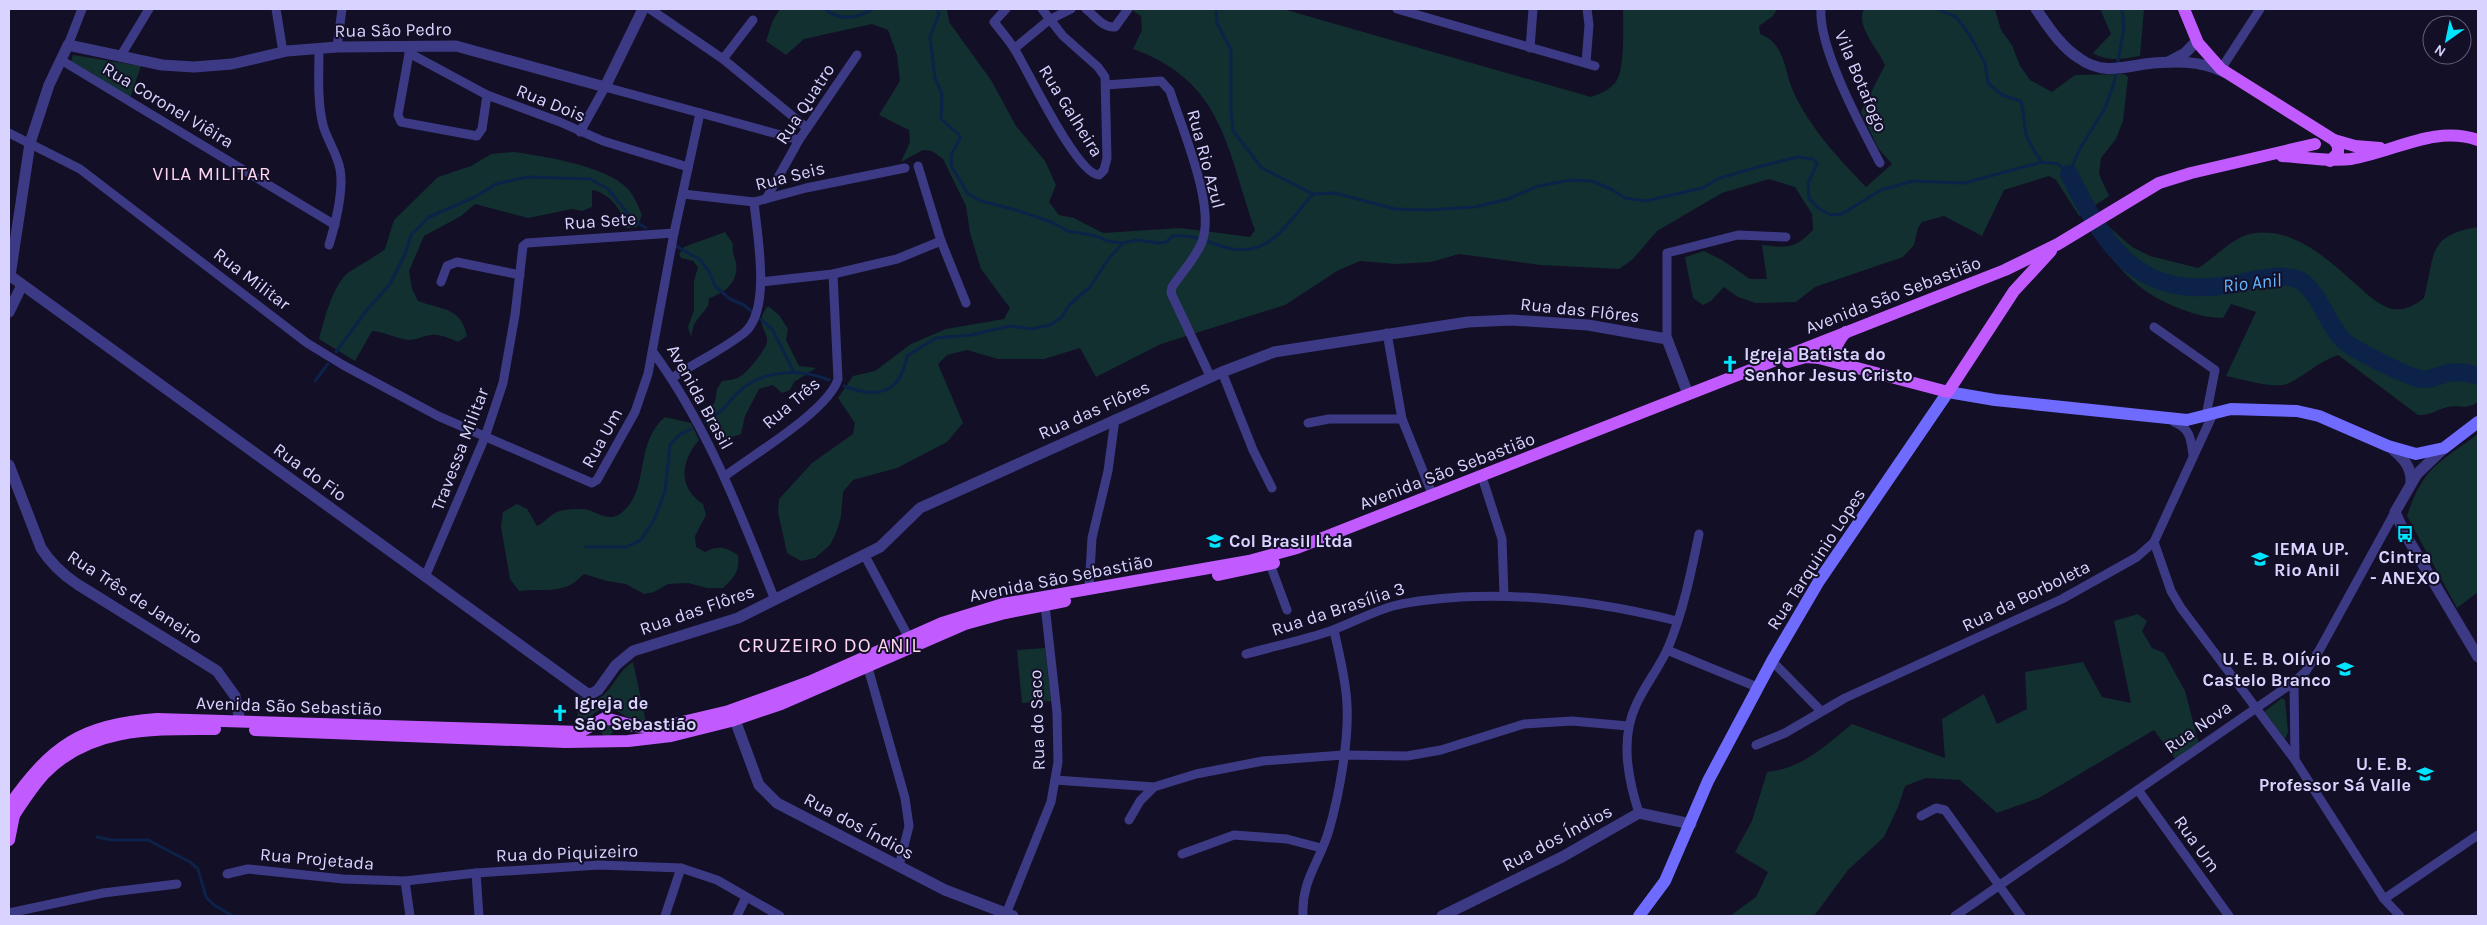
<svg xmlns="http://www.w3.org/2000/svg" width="2487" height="925" font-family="Karla,sans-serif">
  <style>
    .green { fill: #12302f }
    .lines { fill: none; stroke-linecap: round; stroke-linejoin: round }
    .stream { stroke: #0c2248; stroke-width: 3 }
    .river { stroke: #0c2248; stroke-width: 18 }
    .minor { stroke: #3d3a85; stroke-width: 9 }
    .tertiary { stroke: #3d3a85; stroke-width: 11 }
    .secondary { stroke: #6f6bff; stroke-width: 12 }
    .primary { stroke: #c25bff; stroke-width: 12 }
    .labels { text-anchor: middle; stroke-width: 4; stroke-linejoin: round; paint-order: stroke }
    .street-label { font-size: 18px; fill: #d9d4ff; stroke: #130f26 }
    .poi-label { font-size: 18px; font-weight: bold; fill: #d9d4ff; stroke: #130f26; text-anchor: start }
    .neighbourhood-label { font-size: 19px; letter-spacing: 1px; fill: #ffd6f0; stroke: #130f26 }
    .water-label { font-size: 19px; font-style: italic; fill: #62b6ff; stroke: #130f26 }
    .quarter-label { font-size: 20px; letter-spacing: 1px; fill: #ffd6f0; stroke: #130f26 }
  </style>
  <rect width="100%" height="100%" fill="#130f26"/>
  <!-- green -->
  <g class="green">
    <path d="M780 9H947L949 22 991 80 1016 126 1045 161 1056 185 1049 202 1059 215 1074 218 1103 233 1180 228 1250 237 1255 230C1227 151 1224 81 1133 49L1142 30 1141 16 1133 11 1134 9H1283L1591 97C1600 94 1612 89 1617 80 1625 65 1623 26 1623 9H1777L1773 16 1759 26 1760 34C1785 43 1784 70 1793 91 1809 127 1839 159 1866 187L1892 164 1878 148 1861 112 1885 65C1878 49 1855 25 1864 9H1995L2001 30 2012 45 2020 66 2030 80 2052 92 2075 75 2124 74 2128 77 2123 121 2116 139 2101 158 2099 174 2109 196 2079 216 2056 180 2049 176 2004 190 1982 236 1944 216 1922 222 1918 228 1914 245 1903 257 1815 287 1796 302 1756 303 1738 297 1724 287 1711 301 1703 305 1693 298 1685 257 1704 251 1722 260 1750 279H1767L1762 245C1787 248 1795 249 1813 230L1812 214 1795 187 1769 179 1722 193 1657 231 1633 259 1619 269 1540 265 1459 254 1431 262 1396 264 1360 261 1337 271 1285 305 1161 344 1096 377 1080 348 1044 359H998L967 350 947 355 938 364 963 423 947 442 897 468 853 480 843 492 841 517 836 533 830 545 815 558 801 561 787 553 778 512 779 499 812 463 853 434 855 423 838 398 853 376 875 371 911 344 946 329 1004 319 1010 308 981 269 970 233 966 206 943 159 932 151 923 150 901 162 910 142 909 130 879 115 900 81 897 55 888 30 872 24 804 39 786 55 766 41 773 20Z"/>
    <path d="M2100 9H2144L2140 56C2123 59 2108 62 2093 53L2111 34Z"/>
    <path d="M73 55 141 66 130 98 71 61Z"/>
    <path d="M514 152C543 156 606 166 627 188 634 195 638 206 642 215L637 227 626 228C623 211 610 193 592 190V207L582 211 572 209 528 218 475 204 461 216 424 236 409 271 412 289 418 301C442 310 461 307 467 336L458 342C451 339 440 334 431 335 422 336 417 340 408 340 395 338 385 332 372 331L355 361 319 339C324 320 333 284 349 272 361 264 374 258 385 249L394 220 438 177 471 166 491 154Z"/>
    <path d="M2108 226 2132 247 2150 256 2198 268C2217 257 2233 235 2256 233 2294 229 2326 257 2352 281 2363 290 2375 303 2389 308 2403 312 2414 306 2424 298 2435 255 2427 235 2478 227V402C2465 411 2460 404 2448 407 2435 410 2433 415 2418 415L2338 355C2319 361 2305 376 2287 384 2274 389 2241 379 2226 376L2256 312 2231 304 2223 318C2194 318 2153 300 2132 280 2118 268 2106 250 2094 236Z"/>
    <path d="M725 232 733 244C732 252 734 256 736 263 739 281 725 294 709 298L708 306 694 324 691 337 688 327 694 310V281L698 267 693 261 681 258 679 254 684 247Z"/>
    <path d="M768 306 779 315 788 329 786 340 799 366 816 368 794 382 790 390 782 393 773 385 759 389 745 416 741 434 724 440 717 430 710 432 704 415 715 402 717 389 722 381C728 380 736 380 741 376 747 373 766 349 767 342 768 329 753 324 768 306Z"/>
    <path d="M665 417 691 423 699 440C681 461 677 487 703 504L706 515 695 536 696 547 705 552C718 545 726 547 738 555 740 572 735 576 723 588H707L688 583 668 584 654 592 644 594 626 584 607 581 584 574C579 578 574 584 568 586 555 592 534 589 519 591L510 579 501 527 503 512 517 504 527 509 537 526C544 523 548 517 555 513 562 509 574 509 582 509 593 509 607 522 618 515 652 494 632 445 665 417Z"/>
    <path d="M2478 434V592L2457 608 2407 516C2423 467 2439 463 2478 434Z"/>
    <path d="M2138 614 2147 621 2142 631 2152 648 2164 653 2185 691 2199 744 2176 760 2154 730 2039 798 1997 813 1960 780 1926 778 1905 786 1898 807 1884 837 1848 870 1814 916H1730L1756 897 1768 872 1735 852 1752 821 1767 772C1802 769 1826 745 1852 724L1945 758 1942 719 1984 694 1997 724 2027 709 2025 672 2083 662 2102 697 2131 703 2114 621Z"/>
    <path d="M1045 648 1051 701 1022 703 1017 650Z"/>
    <path d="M633 662 646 722C606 716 619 691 578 726L577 696 590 701C610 700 616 671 633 662Z"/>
    <path d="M2282 698 2285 700 2288 732 2285 739 2264 712Z"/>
    <circle cx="607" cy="730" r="6"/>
  </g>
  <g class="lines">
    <!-- stream -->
    <g class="stream">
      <path d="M825 9C840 22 857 18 873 9"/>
      <path d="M937 9 939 14 930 37 935 78 942 94 941 119 958 134 960 139 951 155 952 167 968 194 981 201 1016 210 1051 222 1068 231 1096 236 1107 241 1122 243 1138 240 1158 243 1166 242 1173 236C1199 234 1210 245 1233 249 1272 256 1291 218 1313 194L1335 193 1395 209 1427 210 1475 207 1508 199 1538 186 1571 180 1592 181 1611 189 1625 198 1646 201 1702 188 1720 178 1758 167 1797 157 1813 159 1817 164 1808 183 1809 198 1818 208 1831 215 1842 214 1881 190 1913 181 1964 183 2042 162 2058 164 2069 174 2079 150 2105 108 2114 83 2124 28 2122 9"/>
      <path d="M1216 9 1217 23 1231 50V112L1233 131 1262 168 1313 194"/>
      <path d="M1938 9 1956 17 1969 34 1985 63 1988 83 2002 95 2021 101C2024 111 2024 119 2025 129 2027 141 2035 153 2042 162"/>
      <path d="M676 246 699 259 709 271 715 286 730 299 744 305 772 329 794 372"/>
      <path d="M336 352 367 310 390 284 405 254 411 235 429 217 475 197 496 184 527 177 590 179 608 189 634 221 646 228"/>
      <path d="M315 381 328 364"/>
      <path d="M844 386C877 399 900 394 907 356L936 338 971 335 1010 326 1031 329 1050 325 1062 317 1069 305 1090 287 1109 258 1122 244"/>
      <path d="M705 422C723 413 728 401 742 389 767 369 801 369 829 380"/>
      <path d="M586 547H626L641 540 655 518 665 492 670 445 680 434 691 429"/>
      <path d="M97 837 112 840H148L190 862 198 869 206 897 214 905 233 916"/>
    </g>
    <!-- river -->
    <path class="river" d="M2069 174C2106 248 2137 299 2229 285 2249 282 2277 272 2297 279 2318 287 2328 327 2345 342 2357 351 2408 378 2423 379 2431 380 2437 376 2445 374 2454 371 2468 373 2478 376"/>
    <!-- minor -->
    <g class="minor">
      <path d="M276 9 283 52"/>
      <path d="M650 9 723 59 807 128"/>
      <path d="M1006 9 994 22C1001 31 1009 40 1015 50 1028 71 1077 175 1099 175L1104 170 1107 158 1105 77 1098 67 1063 36 1042 9"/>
      <path d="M1086 9C1095 16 1103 28 1115 27L1128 9"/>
      <path d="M1397 9 1595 66"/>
      <path d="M1821 9C1818 47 1861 127 1880 163"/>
      <path d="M68 45 82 9"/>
      <path d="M337 47 342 9"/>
      <path d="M319 48C319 74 317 101 323 125 327 140 337 153 340 169 344 190 335 225 329 245"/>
      <path d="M410 48 398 115 401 122 477 136 482 129 487 95"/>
      <path d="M1015 48 1049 20 1071 9"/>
      <path d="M1530 48 1533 9"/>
      <path d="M409 53 487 95 560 122 603 141 688 167"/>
      <path d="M120 57 149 9"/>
      <path d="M723 59 753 20"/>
      <path d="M61 60 335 225"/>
      <path d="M1586 63 1589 25 1587 9"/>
      <path d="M2221 69 2260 9"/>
      <path d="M1106 85 1161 81 1170 91C1182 129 1216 206 1202 242 1195 259 1182 272 1172 287L1171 293 1211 378"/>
      <path d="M580 132 605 87 799 140"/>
      <path d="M9 133 80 169 307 343 343 365 438 416 592 483 597 480 635 412 648 374 674 233 700 113"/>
      <path d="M918 166 941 241 966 303"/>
      <path d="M683 194 754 202 806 188 905 168"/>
      <path d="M766 199 799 140 857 55"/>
      <path d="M441 282 447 266 457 262 520 275"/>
      <path d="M761 282 833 274 897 259 941 241"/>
      <path d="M2154 327 2215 370 2206 416"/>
      <path d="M1387 333 1402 419 1433 496"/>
      <path d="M1667 339V253L1738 235 1786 237"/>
      <path d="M653 352C708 427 741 515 775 600"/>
      <path d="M1222 372 1253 450 1272 488"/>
      <path d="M672 378C695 363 722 350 744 333 772 310 757 235 754 202"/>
      <path d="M2174 422C2190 428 2191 439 2193 455"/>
      <path d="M1308 423 1329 419H1402"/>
      <path d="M725 476C753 455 829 410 838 379L833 274"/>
      <path d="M1484 483 1502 539 1504 595"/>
      <path d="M2154 542 2171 591 2181 608 2295 760 2384 899 2400 916"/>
      <path d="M865 556 909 638"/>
      <path d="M1270 564 1287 610"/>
      <path d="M425 577 485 437 503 383 515 315 523 246 527 243 674 233"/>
      <path d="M1089 588 1092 538 1108 471 1115 419"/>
      <path d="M1667 650 1757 687"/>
      <path d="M1246 654C1275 646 1305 640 1333 630 1354 622 1372 612 1393 606 1415 600 1438 599 1460 597 1535 593 1605 603 1677 621"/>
      <path d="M1772 661 1820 710"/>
      <path d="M868 668 905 798 909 826 899 866"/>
      <path d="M2294 682 2295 760"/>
      <path d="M1756 745 1785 733 1845 698 2062 599 2137 557 2154 542 2213 414"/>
      <path d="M1055 780 1154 787 1196 774 1263 761 1343 755 1407 756 1441 750 1524 724 1572 721 1628 726"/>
      <path d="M2138 790 2229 916"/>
      <path d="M1639 813C1628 779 1620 739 1636 705 1645 685 1659 668 1668 648 1683 612 1691 573 1699 534"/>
      <path d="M1921 816 1936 808 1945 810 2021 916"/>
      <path d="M1129 820 1140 801 1154 787"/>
      <path d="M1182 854 1234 835 1287 839 1321 848"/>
      <path d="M476 873 479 916"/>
      <path d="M227 874 248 869 343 879 405 881 476 873 599 865 681 868 717 880 780 916"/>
      <path d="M405 881 410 916"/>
      <path d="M2384 899 2478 835"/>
      <path d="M9 913 103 893 177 884"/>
      <path d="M1006 914 1051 802 1058 762 1057 713 1045 605"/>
      <path d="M665 916 681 868"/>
      <path d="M737 916 746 897"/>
      <path d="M1303 916C1301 880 1320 862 1329 830 1339 796 1349 740 1347 705 1346 679 1339 654 1334 630"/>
      <path d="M1955 916 2294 682 2306 671 2320 649 2395 512"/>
    </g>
    <!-- tertiary -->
    <g class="tertiary">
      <path d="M2036 9C2048 26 2061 47 2079 58 2100 74 2121 68 2145 64 2172 61 2200 60 2224 72"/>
      <path d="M2170 61 2185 53 2197 41"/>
      <path d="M9 275 589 695 598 690 616 665 633 651 738 618 880 547 920 508 1222 372 1274 352 1468 322 1512 320 1588 325 1667 339 1688 394"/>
      <path d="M10 276 30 143 49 85 68 45 162 65 194 67 232 64 287 51 337 47 456 46 605 87 643 9"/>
      <path d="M9 312 22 285"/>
      <path d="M2390 447C2402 457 2412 466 2411 483"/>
      <path d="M2444 448 2417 474 2395 512 2405 534 2478 657"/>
      <path d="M9 465 41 548C51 564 62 574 77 584L217 671 235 696 240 721"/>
      <path d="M735 720 759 785 777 803 945 890 1013 916"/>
      <path d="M1442 916 1562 857 1639 813 1691 824"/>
    </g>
    <!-- secondary -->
    <path class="secondary" d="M1639 916 1665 881 1708 781 1772 661 1819 581 1948 392 1995 400 2187 420 2231 409 2297 411 2319 416 2388 446 2416 454 2444 448 2478 422"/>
    <!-- primary -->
    <g class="primary">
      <path d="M2184 9 2198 43 2221 69 2334 140 2338 146V153L2330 161"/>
      <path d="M2334 140 2355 146 2380 148"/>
      <path d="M2282 156C2306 157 2327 162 2351 159 2394 152 2434 125 2478 140"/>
      <path d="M1788 362 1806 357 1819 358 1948 392 2014 291 2051 251"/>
      <path d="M1844 364C1831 355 1836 343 1846 332"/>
      <path d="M1218 575 1274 563"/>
      <path d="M255 730 565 742 628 741 671 736 731 721 781 704 965 624 1005 613 1065 601"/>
      <path d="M9 806C51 746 82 724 157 719L580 732 605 718 634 726 657 728 729 711 809 682 942 623 1003 604 1249 561 1297 548 2005 270 2058 244 2159 183 2191 173 2315 144"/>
      <path d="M9 823C20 806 31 788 45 773 91 726 155 729 215 729"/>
      <path d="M9 840 14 815"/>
    </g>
  </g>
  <!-- icons -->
  <defs>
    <g id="church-bare" transform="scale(1.35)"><path d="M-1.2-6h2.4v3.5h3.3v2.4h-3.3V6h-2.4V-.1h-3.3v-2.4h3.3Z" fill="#00e5ff" stroke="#130f26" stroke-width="2.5" paint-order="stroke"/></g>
    <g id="bus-bare" transform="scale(1.35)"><path d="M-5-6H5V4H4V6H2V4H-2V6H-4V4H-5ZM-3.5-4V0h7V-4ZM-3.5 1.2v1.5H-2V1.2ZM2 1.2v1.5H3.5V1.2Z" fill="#00e5ff" stroke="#130f26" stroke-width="2.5" paint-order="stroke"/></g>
    <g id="school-bare" transform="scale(1.35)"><path d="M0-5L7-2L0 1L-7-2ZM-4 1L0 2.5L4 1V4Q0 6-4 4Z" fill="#00e5ff" stroke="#130f26" stroke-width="2.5" paint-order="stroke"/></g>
    <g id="university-bare" transform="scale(1.35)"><path d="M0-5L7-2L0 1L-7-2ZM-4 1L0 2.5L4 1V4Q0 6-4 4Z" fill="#00e5ff" stroke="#130f26" stroke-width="2.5" paint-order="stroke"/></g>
  </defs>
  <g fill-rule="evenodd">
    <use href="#church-bare" x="1730" y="364"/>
    <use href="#bus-bare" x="2405" y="534"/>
    <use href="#school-bare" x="1215" y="541"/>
    <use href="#university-bare" x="2260" y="559"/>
    <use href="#school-bare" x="2345" y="669"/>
    <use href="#church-bare" x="560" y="713"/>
    <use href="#school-bare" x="2425" y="774"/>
  </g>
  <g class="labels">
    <!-- street labels -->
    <g class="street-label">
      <text transform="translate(393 30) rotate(-1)" y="6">Rua São Pedro</text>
      <text transform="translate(1861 81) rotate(67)" y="6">Vila Botafogo</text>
      <text transform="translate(551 103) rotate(22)" y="6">Rua Dois</text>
      <text transform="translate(805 104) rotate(-57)" y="6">Rua Quatro</text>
      <text transform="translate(168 105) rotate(31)" y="6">Rua Coronel Viêira</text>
      <text transform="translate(1071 111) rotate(58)" y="6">Rua Galheira</text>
      <text transform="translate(1206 159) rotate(75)" y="6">Rua Rio Azul</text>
      <text transform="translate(790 176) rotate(-14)" y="6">Rua Seis</text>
      <text transform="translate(600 221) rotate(-4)" y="6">Rua Sete</text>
      <text transform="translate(252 279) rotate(37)" y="6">Rua Militar</text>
      <text transform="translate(1893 295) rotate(-21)" y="6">Avenida São Sebastião</text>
      <text transform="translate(1580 310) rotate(6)" y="6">Rua das Flôres</text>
      <text transform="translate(700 397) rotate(61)" y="6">Avenida Brasil</text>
      <text transform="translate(791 403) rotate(-40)" y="6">Rua Três</text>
      <text transform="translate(1094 410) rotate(-24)" y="6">Rua das Flôres</text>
      <text transform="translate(602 438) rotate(-61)" y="6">Rua Um</text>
      <text transform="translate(460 449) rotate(-69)" y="6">Travessa Militar</text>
      <text transform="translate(1447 471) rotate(-21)" y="6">Avenida São Sebastião</text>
      <text transform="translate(310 472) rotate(36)" y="6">Rua do Fio</text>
      <text transform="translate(1816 559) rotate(-57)" y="6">Rua Tarquinio Lopes</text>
      <text transform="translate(1061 578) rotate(-11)" y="6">Avenida São Sebastião</text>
      <text transform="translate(2026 596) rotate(-26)" y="6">Rua da Borboleta</text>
      <text transform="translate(135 597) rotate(33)" y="6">Rua Três de Janeiro</text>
      <text transform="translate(1338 609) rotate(-18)" y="6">Rua da Brasília 3</text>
      <text transform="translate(697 610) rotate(-19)" y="6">Rua das Flôres</text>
      <text transform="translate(289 706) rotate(2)" y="6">Avenida São Sebastião</text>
      <text transform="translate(1037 720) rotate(-92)" y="6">Rua do Saco</text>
      <text transform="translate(2198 727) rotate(-35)" y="6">Rua Nova</text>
      <text transform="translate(859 826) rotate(28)" y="6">Rua dos Índios</text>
      <text transform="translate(1557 838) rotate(-28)" y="6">Rua dos Índios</text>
      <text transform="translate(2197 844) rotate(54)" y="6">Rua Um</text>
      <text transform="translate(567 853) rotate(-2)" y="6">Rua do Piquizeiro</text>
      <text transform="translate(317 859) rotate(5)" y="6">Rua Projetada</text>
    </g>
    <!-- poi labels -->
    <g class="poi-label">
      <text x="1744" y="360">Igreja Batista do<tspan x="1744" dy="21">Senhor Jesus Cristo</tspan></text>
      <text x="1229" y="547">Col Brasil Ltda</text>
      <text x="2274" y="555">IEMA UP.<tspan x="2274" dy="21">Rio Anil</tspan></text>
      <text x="2405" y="563" text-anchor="middle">Cintra<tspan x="2405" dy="21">- ANEXO</tspan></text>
      <text x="2331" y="665" text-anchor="end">U. E. B. Olívio<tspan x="2331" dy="21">Castelo Branco</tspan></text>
      <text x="574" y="709">Igreja de<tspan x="574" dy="21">São Sebastião</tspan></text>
      <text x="2411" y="770" text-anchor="end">U. E. B.<tspan x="2411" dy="21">Professor Sá Valle</tspan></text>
    </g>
    <!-- neighbourhood labels -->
    <g class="neighbourhood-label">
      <text x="212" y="180">VILA MILITAR</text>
    </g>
    <!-- water labels -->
    <g class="water-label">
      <text transform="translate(2252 282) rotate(-6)" y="7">Rio Anil</text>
    </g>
    <!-- quarter labels -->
    <g class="quarter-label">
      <text x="830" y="652">CRUZEIRO DO ANIL</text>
    </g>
  </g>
  <!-- border -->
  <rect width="2487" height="925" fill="none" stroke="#d9d4ff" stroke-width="20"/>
  <!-- north arrow -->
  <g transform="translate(2447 40) rotate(213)"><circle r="24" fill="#130f26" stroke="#625e7d"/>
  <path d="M0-4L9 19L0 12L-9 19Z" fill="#00e5ff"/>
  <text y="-8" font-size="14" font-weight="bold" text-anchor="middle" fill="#d9d4ff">N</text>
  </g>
</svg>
